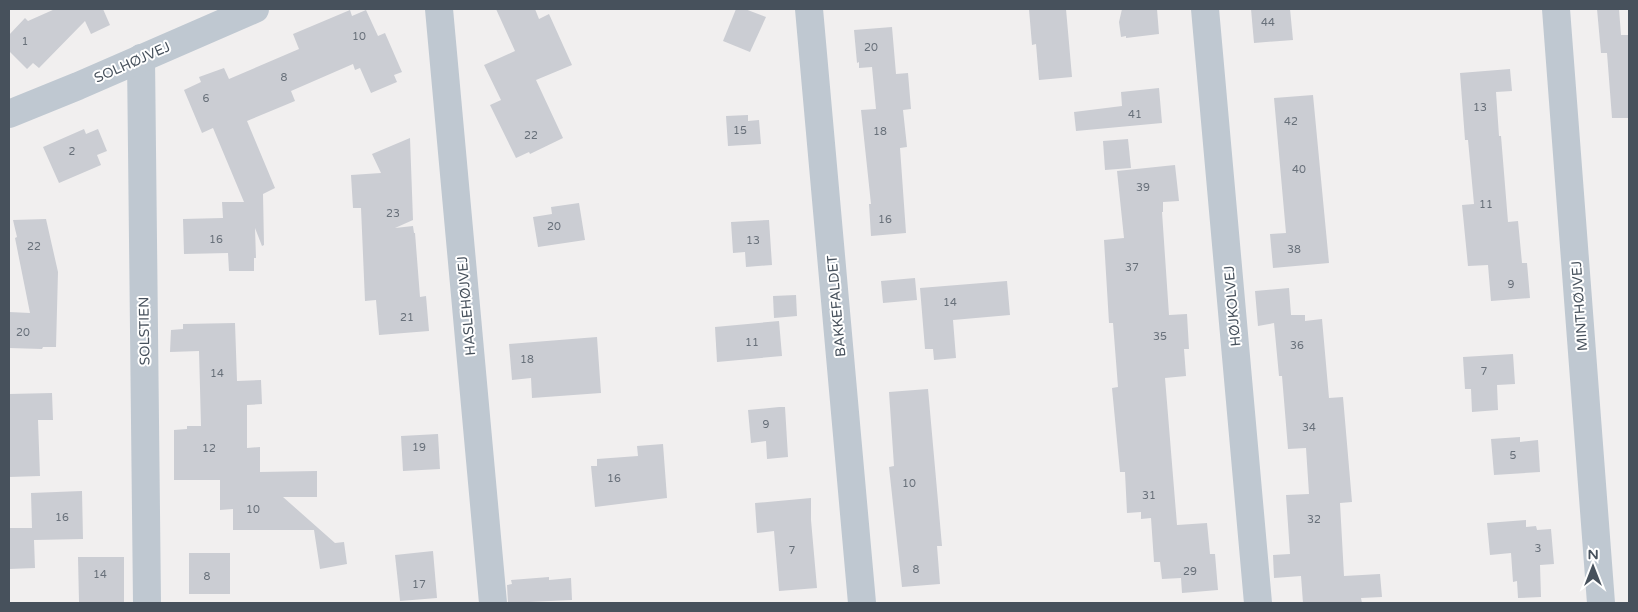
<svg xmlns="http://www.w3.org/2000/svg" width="1638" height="612" font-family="'Varela Round',sans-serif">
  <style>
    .building { fill: #cbcdd3 }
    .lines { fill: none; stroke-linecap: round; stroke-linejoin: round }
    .minor { stroke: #bfc8d1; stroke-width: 28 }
    .labels { text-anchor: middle; stroke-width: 4; stroke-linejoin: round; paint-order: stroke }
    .number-label { font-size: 11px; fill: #68707a }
    .street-label { font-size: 14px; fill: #47515c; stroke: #fff }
  </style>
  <rect width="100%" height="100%" fill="#f1efef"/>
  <!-- building -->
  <g class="building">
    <path d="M55 9H103L110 25 91 34 85 21 39 68 33 63 27 69 9 51V35L25 18 28 21Z"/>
    <path d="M496 9H535L539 19 549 14 572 65 536 80 563 138 530 154 529 152 516 158 490 105 501 100 484 65 515 51Z"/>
    <path d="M736 9H745L766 17 750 52 723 41Z"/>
    <path d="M1029 9H1066L1072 77 1039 80 1036 44 1032 45Z"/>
    <path d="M1122 9H1157L1159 34 1126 38V36L1121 37 1119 22Z"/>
    <path d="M1251 9H1290L1293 40 1254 43Z"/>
    <path d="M1597 9H1619L1621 35H1629V118H1612L1607 53H1601Z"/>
    <path d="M350 10 352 16 366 10 378 36 385 33 402 72 394 75 397 82 371 93 360 68 355 70 353 64 291 91 295 101 247 121 275 188 263 194 264 245 262 246 255 228 256 258H254V271H229L228 253 184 254 183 219 223 218 222 202H244L213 128 202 133 184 90 201 82 199 77 224 68 229 79 299 49 293 34Z"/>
    <path d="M892 27 896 74 908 73 911 109 903 110 907 147 900 148 906 233 871 236 869 204H871L861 110 876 109 872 67 859 68V62L857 63 854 30Z"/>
    <path d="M1510 69 1512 91 1496 92 1499 136H1501L1508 222 1518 221 1522 263H1527L1530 298 1491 301 1488 265 1468 266 1462 205 1474 204 1468 140H1465L1460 73Z"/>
    <path d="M1159 88 1162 123 1076 131 1074 112 1122 106 1121 92Z"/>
    <path d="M1313 95 1329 263 1273 268 1270 234 1286 233 1274 98Z"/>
    <path d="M748 115V121L759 120 761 144 728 146 726 116Z"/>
    <path d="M84 129 86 134 98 129 107 151 97 155 101 165 59 183 43 147Z"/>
    <path d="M410 138 413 220 395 228 413 226 414 233H415L420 297 426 296 429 331 379 335 376 300 365 301 361 208H353L351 175 381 173 372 154Z"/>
    <path d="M1128 139 1131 168 1105 170 1103 141Z"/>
    <path d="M1175 165 1179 201 1163 202V212H1162L1169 315 1187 314 1189 349H1184L1186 376 1165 378 1177 525 1207 523 1210 554H1215L1218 590 1182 593 1181 578 1162 579 1160 562H1154L1151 518 1141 519V512L1127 513 1125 472H1120L1112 388 1118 387 1113 323H1109L1104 240 1124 238 1117 171Z"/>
    <path d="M579 203 585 240 538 247 533 217 552 214 551 207Z"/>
    <path d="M46 219 58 272 56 347H43L42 349 9 348V312L30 313 15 238 17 237 13 220Z"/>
    <path d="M769 220 772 265 746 267 745 252 733 253 731 222Z"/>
    <path d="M915 278 917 300 883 303 881 281Z"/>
    <path d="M1007 281 1010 315 953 320 956 358 934 360 933 349H925L920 288Z"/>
    <path d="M1289 288 1291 315H1305V321L1322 319 1329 398 1343 397 1352 502 1340 503 1344 576 1380 574 1382 597 1361 598 1362 603H1303L1301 576 1274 578 1273 555 1290 554 1286 495 1309 494 1306 448 1288 449 1282 376H1279L1274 323 1258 326 1255 291Z"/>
    <path d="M796 295 797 316 774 318 773 296Z"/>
    <path d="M779 321 782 356 717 362 715 327Z"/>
    <path d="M235 323 237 381 261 380 262 404 247 405V448L260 447V472L317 471V497H283L335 543 344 542 347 564 320 569 314 530H233V509L220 510V480H174V430L187 429V426H201L199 351 170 352 171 330 183 329V324Z"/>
    <path d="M597 337 601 393 532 398 531 378 512 380 509 344Z"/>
    <path d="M1513 354 1515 384 1497 385 1498 410 1472 412 1471 389H1465L1463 357Z"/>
    <path d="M928 389 942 546H937L940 584 902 587 889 467 894 466 889 392Z"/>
    <path d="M52 393 53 420H38L40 476 9 477V394Z"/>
    <path d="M779 407H785L788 457 767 459 766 441 751 443 748 410Z"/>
    <path d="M438 434 440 469 403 471 401 436Z"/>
    <path d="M1520 437V442L1538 440 1540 472 1494 475 1491 439Z"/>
    <path d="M663 444 667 498 595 507 591 466H597V459L638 456 637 446Z"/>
    <path d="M82 491 83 539 34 540 35 568 9 569 10 528H32L31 493Z"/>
    <path d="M811 498V520L817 588 779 591 774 531 757 533 755 503Z"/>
    <path d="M1526 520V527L1536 526 1537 530 1551 529 1554 564 1540 565 1541 597 1518 598 1517 581 1513 582 1511 553 1490 555 1487 523Z"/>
    <path d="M433 551 437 598 400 601 395 555Z"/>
    <rect x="189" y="553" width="41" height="41"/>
    <path d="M78 557H124V602H79Z"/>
    <path d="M549 577V580L571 578 572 600 508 603 507 585 512 584 511 580Z"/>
  </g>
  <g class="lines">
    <!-- minor -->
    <g class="minor">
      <path d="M439 9 493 603"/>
      <path d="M809 9 862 603"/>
      <path d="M1205 9 1258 603"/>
      <path d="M1556 9 1601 603"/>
      <path d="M141 58 147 603"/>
      <path d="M9 114 78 86 255 9"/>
    </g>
  </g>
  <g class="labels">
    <!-- number labels -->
    <g class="number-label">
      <text x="1268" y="26">44</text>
      <text x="359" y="40">10</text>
      <text x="25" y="45">1</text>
      <text x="871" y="51">20</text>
      <text x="284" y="81">8</text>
      <text x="206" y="102">6</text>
      <text x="1480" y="111">13</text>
      <text x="1135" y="118">41</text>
      <text x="1291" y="125">42</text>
      <text x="740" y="134">15</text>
      <text x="880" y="135">18</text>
      <text x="531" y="139">22</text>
      <text x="72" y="155">2</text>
      <text x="1299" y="173">40</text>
      <text x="1143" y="191">39</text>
      <text x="1486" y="208">11</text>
      <text x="393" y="217">23</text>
      <text x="885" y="223">16</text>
      <text x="554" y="230">20</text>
      <text x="216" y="243">16</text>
      <text x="753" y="244">13</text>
      <text x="34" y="250">22</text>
      <text x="1294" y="253">38</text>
      <text x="1132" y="271">37</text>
      <text x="1511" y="288">9</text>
      <text x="950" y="306">14</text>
      <text x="407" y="321">21</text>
      <text x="23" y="336">20</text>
      <text x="1160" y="340">35</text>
      <text x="752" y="346">11</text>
      <text x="1297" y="349">36</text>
      <text x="527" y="363">18</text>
      <text x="1484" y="375">7</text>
      <text x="217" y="377">14</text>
      <text x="766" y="428">9</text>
      <text x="1309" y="431">34</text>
      <text x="419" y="451">19</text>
      <text x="209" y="452">12</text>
      <text x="1513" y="459">5</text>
      <text x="614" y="482">16</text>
      <text x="909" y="487">10</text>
      <text x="1149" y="499">31</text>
      <text x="253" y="513">10</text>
      <text x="62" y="521">16</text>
      <text x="1314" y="523">32</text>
      <text x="1538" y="552">3</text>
      <text x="792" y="554">7</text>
      <text x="916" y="573">8</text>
      <text x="1190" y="575">29</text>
      <text x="100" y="578">14</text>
      <text x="207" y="580">8</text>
      <text x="419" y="588">17</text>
    </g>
    <!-- street labels -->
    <g class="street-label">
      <text transform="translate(132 62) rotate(-24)" y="5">SOLHØJVEJ</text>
      <text transform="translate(466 306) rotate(-95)" y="5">HASLEHØJVEJ</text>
      <text transform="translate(836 306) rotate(-95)" y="5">BAKKEFALDET</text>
      <text transform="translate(1232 306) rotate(-95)" y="5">HØJKOLVEJ</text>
      <text transform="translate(1579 306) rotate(-94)" y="5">MINTHØJVEJ</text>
      <text transform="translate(144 331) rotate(-91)" y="5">SOLSTIEN</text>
    </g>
  </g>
  <!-- border -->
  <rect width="1638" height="612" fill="none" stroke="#47515c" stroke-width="20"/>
  <!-- north arrow -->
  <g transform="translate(1593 567)" stroke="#ffffff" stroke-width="4" paint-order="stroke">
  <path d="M0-4L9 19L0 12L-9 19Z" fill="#47515c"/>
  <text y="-8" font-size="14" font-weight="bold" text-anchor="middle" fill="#47515c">N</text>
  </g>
</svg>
